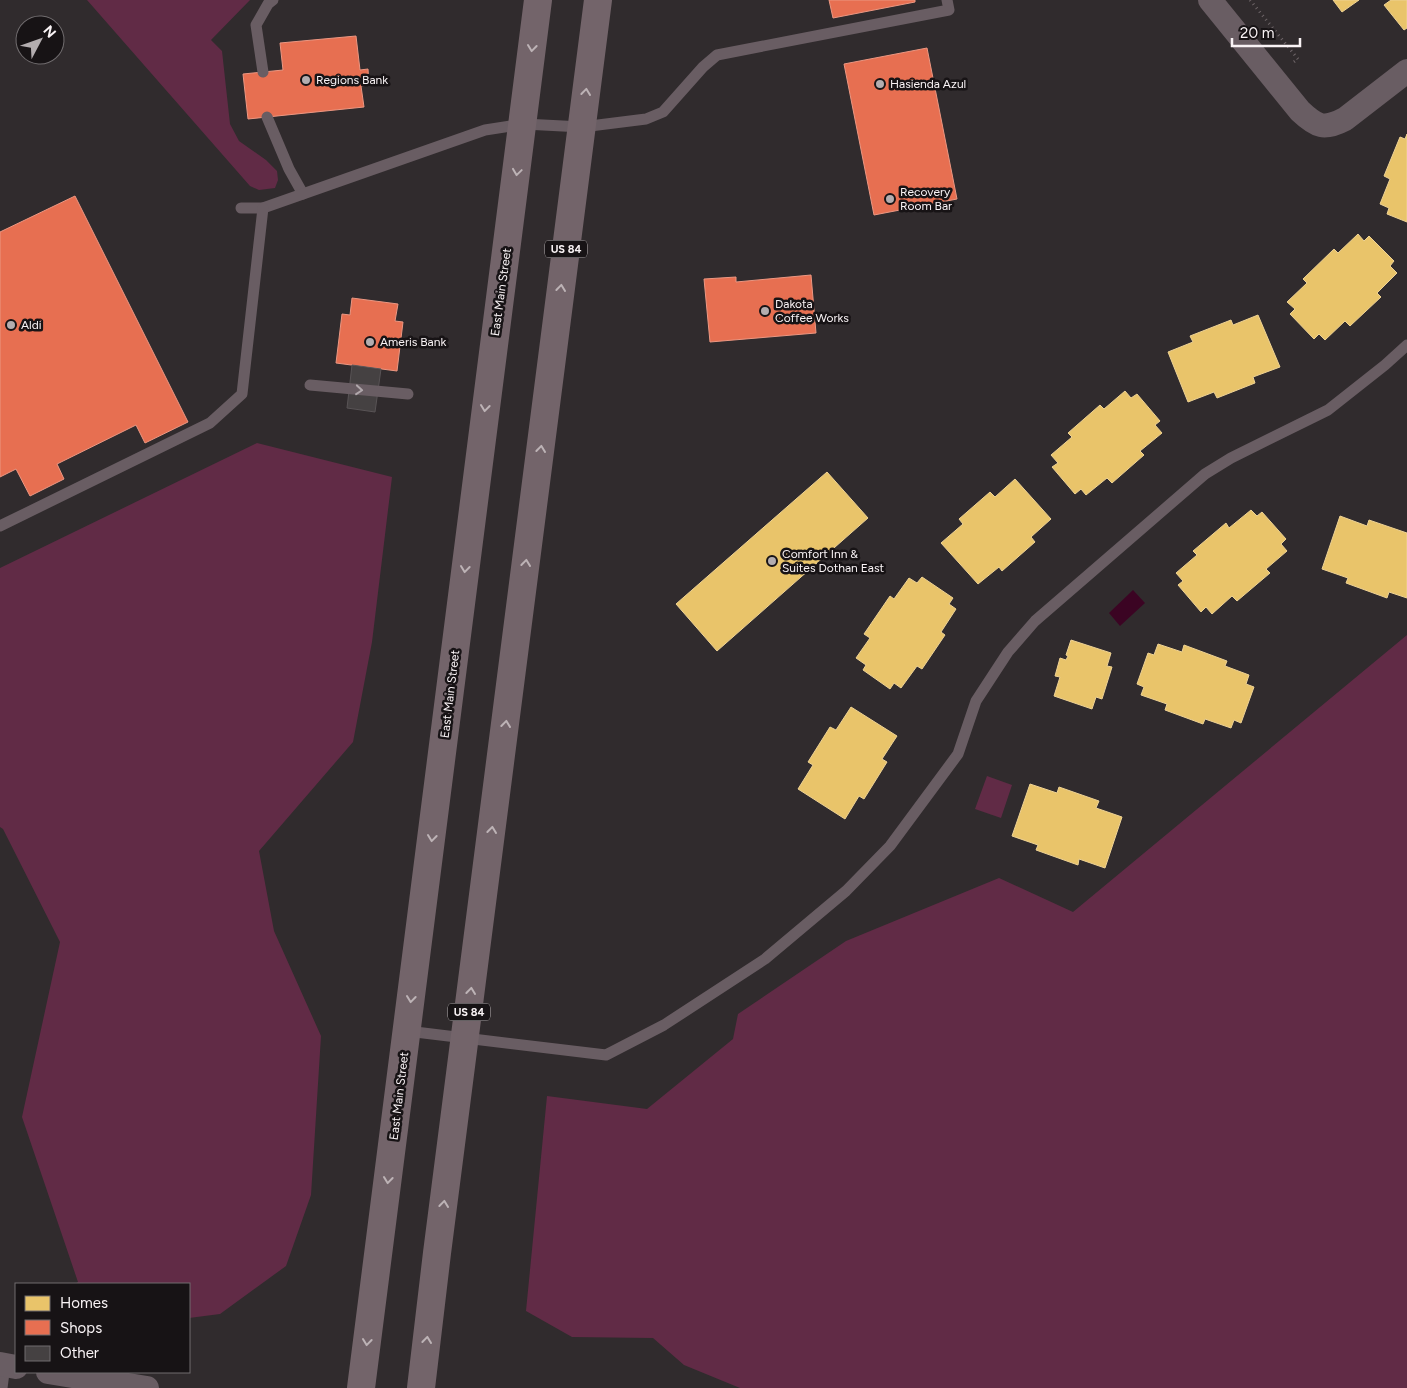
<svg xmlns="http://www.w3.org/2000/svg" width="1407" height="1388" font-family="Figtree,sans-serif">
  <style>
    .green { fill: #612b46 }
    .water { fill: #3b0423 }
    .homes { fill: #e9c46a; stroke: #eed294 }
    .shops { fill: #e76f51; stroke: #ec9782 }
    .building { fill: #454142; stroke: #585355 }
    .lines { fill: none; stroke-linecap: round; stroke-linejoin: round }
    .path { stroke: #6e6568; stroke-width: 3; stroke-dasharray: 1 4; stroke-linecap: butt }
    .service { stroke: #695d63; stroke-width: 11 }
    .minor { stroke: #695d63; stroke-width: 24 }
    .trunk { stroke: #73646a; stroke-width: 28 }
    .oneway { stroke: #bdb3b6 }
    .oneway2 { stroke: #b1a8ac }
    .poi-dot { fill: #b3adaf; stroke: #171315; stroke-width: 2 }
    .labels { text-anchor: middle; stroke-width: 5; stroke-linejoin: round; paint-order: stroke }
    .shield { fill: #171315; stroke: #b5b0b2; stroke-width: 1 }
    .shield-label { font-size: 11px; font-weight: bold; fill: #f9f3f5 }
    .poi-label { font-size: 12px; fill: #f9f3f5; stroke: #171315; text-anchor: start }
    .street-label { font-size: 12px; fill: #f9f3f5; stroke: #171315 }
  </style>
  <rect width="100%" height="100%" fill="#302b2d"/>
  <!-- green -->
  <g class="green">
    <path d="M87 0H250L211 40 222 51 230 124 239 141 266 160 277 171 278 180 275 188 259 190 250 186Z"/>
    <path d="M257 443 392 477 372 642 353 742 259 851 274 931 321 1036 311 1195 286 1266 220 1314 189 1318V1284H75L78 1282 22 1117 60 942 3 829 0 827V568Z"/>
    <path d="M1407 635V1388H740L684 1365 653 1338 572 1337 526 1311 547 1096 647 1109 733 1039 738 1014 846 941 999 878 1073 912Z"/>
    <path d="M987 776 1012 785 1001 818 975 809Z"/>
  </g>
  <!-- water -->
  <path class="water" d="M1133 590 1145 603 1120 626 1109 613Z"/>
  <!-- homes -->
  <g class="homes">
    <path d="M1333 0H1359L1342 12Z"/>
    <path d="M1391 0H1407V28L1404 30 1384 5Z"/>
    <path d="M1407 134V222L1387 214 1389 208 1380 204 1390 179 1384 176 1400 137 1405 139Z"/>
    <path d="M1358 234 1364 241 1369 236 1394 261 1390 266 1397 273 1377 293 1381 297 1350 326 1345 321 1325 340 1319 334 1314 339 1290 314 1295 309 1287 302 1307 283 1303 279 1334 249 1338 253Z"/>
    <path d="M1258 315 1280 367 1253 377 1255 383 1217 398 1214 392 1188 402 1168 352 1193 342 1190 336 1231 320 1233 325Z"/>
    <path d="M1125 391 1131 398 1137 394 1160 421 1155 425 1162 433 1140 451 1144 455 1112 483 1107 478 1086 495 1081 489 1075 494 1052 467 1058 463 1051 455 1072 437 1068 433 1100 405 1104 409Z"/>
    <path d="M827 472 868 518 717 651 676 604Z"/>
    <path d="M1015 479 1051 519 1031 537 1035 542 1002 571 999 567 978 584 941 543 963 524 959 519 990 492 995 497Z"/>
    <path d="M1251 510 1257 516 1262 512 1286 539 1281 544 1287 551 1266 569 1270 573 1237 601 1232 596 1212 614 1206 607 1201 612 1178 585 1183 581 1176 573 1197 555 1193 551 1226 523 1229 528Z"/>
    <path d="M1340 516 1367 526 1369 520 1407 533V598L1389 592 1387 598 1346 583 1348 578 1322 569Z"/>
    <path d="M922 577 953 598 949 604 956 609 941 632 945 635 922 669 917 666 901 688 894 683 890 689 863 670 866 665 856 658 870 638 864 634 890 596 894 599 909 578 917 583Z"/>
    <path d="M1071 640 1111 653 1107 666 1112 667 1102 699 1096 697 1092 709 1054 696 1060 677 1055 676 1060 658 1066 660 1068 656 1066 655Z"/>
    <path d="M1158 644 1182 652 1184 645 1227 661 1225 666 1249 675 1246 684 1254 687 1241 723 1234 720 1231 728 1205 719 1203 724 1165 710 1167 704 1141 695 1144 687 1137 684 1148 653 1154 655Z"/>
    <path d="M851 707 897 736 882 759 887 762 864 799 859 796 845 819 798 789 813 765 808 762 830 727 836 730Z"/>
    <path d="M1030 784 1057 793 1059 787 1099 801 1096 808 1122 817 1105 868 1079 859 1078 865 1036 850 1038 845 1012 836Z"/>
  </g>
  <!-- shops -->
  <g class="shops">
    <path d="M829 0H915V2L833 18Z"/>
    <path d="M356 36 360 70 368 69 369 85 361 86 364 107 248 119 243 74 283 70 280 43Z"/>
    <path d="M927 48 957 199 874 215 844 64Z"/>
    <path d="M75 196 188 422 145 443 136 425 57 464 64 479 30 496 16 469 0 477V232Z"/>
    <path d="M811 275 816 333 710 342 704 279 736 277V282Z"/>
    <path d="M352 298 398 304 395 321 403 322 397 371 336 363 342 314 350 315Z"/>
  </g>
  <!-- building -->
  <path class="building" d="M352 365 381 369 375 412 347 408Z"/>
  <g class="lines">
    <!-- path -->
    <path class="path" d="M1250 0 1298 59 1291 64"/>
    <!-- service -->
    <g class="service">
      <path d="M263 72 256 25 268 4 273 0"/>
      <path d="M267 117 289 169 303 194"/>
      <path d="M241 208H263L485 130 524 124 582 127 646 119 663 112 703 67 717 55 949 10 947 0"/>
      <path d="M310 385 408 394"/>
      <path d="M0 526 210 423 242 394 263 208"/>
      <path d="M407 1031 606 1055 664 1025 765 959 846 891 890 846 958 754 976 701 1008 652 1035 621 1205 474 1231 458 1328 410 1385 365 1407 345"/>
      <path d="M2 1388 5 1365"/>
    </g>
    <!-- minor -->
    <g class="minor">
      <path d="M1210 0 1300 111C1317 127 1324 130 1345 119L1407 71"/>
      <path d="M0 1364 16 1367"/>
      <path d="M48 1372 147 1388"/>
    </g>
    <!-- trunk -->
    <g class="trunk">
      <path d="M361 1388 538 0"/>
      <path d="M421 1388 437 1253 598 0"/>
    </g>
  </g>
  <!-- one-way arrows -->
  <defs><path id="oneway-chevron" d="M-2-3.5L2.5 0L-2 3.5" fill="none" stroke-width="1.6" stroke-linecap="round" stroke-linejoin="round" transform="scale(1.25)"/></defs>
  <g class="oneway">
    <use href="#oneway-chevron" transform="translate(532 48) rotate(97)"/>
    <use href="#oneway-chevron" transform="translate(586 92) rotate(-83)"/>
    <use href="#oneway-chevron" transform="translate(517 172) rotate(98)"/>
    <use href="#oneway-chevron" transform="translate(561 288) rotate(-83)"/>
    <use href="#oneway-chevron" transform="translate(485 408) rotate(97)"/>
    <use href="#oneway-chevron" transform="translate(541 449) rotate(-83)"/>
    <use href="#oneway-chevron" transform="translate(526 563) rotate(-83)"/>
    <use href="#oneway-chevron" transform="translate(465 569) rotate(97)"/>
    <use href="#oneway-chevron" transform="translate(506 724) rotate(-83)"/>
    <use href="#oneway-chevron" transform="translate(492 830) rotate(-83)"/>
    <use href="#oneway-chevron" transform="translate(432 838) rotate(97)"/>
    <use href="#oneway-chevron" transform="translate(471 991) rotate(-83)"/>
    <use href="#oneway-chevron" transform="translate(411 999) rotate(97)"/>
    <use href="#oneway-chevron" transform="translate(388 1180) rotate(97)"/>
    <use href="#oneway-chevron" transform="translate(444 1204) rotate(-83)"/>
    <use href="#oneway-chevron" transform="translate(427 1340) rotate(-83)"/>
    <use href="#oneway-chevron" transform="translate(367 1342) rotate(97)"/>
  </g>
  <use class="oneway2" href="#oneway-chevron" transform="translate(359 390) rotate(5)"/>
  <!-- markers -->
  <g class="poi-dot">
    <circle cx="306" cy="80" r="5"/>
    <circle cx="880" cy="84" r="5"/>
    <circle cx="890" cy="199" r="5"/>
    <circle cx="765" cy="311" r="5"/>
    <circle cx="11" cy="325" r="5"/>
    <circle cx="370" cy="342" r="5"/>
    <circle cx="772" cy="561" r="5"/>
  </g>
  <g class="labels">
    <!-- shield labels -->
    <g class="shield">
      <rect x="545" y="240.5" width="42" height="17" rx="4"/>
      <rect x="448" y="1003.5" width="42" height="17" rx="4"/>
    </g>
    <g class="shield-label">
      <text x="566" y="253">US 84</text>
      <text x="469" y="1016">US 84</text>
    </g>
    <!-- poi labels -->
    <g class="poi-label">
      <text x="316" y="84">Regions Bank</text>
      <text x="890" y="88">Hasienda Azul</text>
      <text x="900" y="196">Recovery<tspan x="900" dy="14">Room Bar</tspan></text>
      <text x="775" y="308">Dakota<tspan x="775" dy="14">Coffee Works</tspan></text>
      <text x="21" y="329">Aldi</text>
      <text x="380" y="346">Ameris Bank</text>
      <text x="782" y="558">Comfort Inn &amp;<tspan x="782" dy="14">Suites Dothan East</tspan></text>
    </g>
    <!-- street labels -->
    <g class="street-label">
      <text transform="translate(501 292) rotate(-82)" y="4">East Main Street</text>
      <text transform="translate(450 694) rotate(-83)" y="4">East Main Street</text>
      <text transform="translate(399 1096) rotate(-83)" y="4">East Main Street</text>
    </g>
  </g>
  <!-- legend -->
  <rect x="15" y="1283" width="175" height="90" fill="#171315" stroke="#716d6f"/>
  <rect x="25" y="1296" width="25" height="15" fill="#e9c46a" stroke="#716d6f"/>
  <text x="60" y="1308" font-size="15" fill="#f9f3f5">Homes</text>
  <rect x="25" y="1320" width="25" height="15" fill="#e76f51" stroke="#716d6f"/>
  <text x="60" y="1333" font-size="15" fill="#f9f3f5">Shops</text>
  <rect x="25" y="1346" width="25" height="15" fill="#454142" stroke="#716d6f"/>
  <text x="60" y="1358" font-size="15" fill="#f9f3f5">Other</text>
  <!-- north arrow -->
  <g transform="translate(40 40) rotate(49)"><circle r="24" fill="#171315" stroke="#716d6f"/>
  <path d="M0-4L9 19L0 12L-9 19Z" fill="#b3adaf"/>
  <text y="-8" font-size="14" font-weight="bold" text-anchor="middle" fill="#f9f3f5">N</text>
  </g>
  <!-- scale -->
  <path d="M1232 38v8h68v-8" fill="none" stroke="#f9f3f5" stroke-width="2.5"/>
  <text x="1240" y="38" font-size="15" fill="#f9f3f5" stroke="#171315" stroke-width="4" paint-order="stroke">20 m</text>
</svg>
